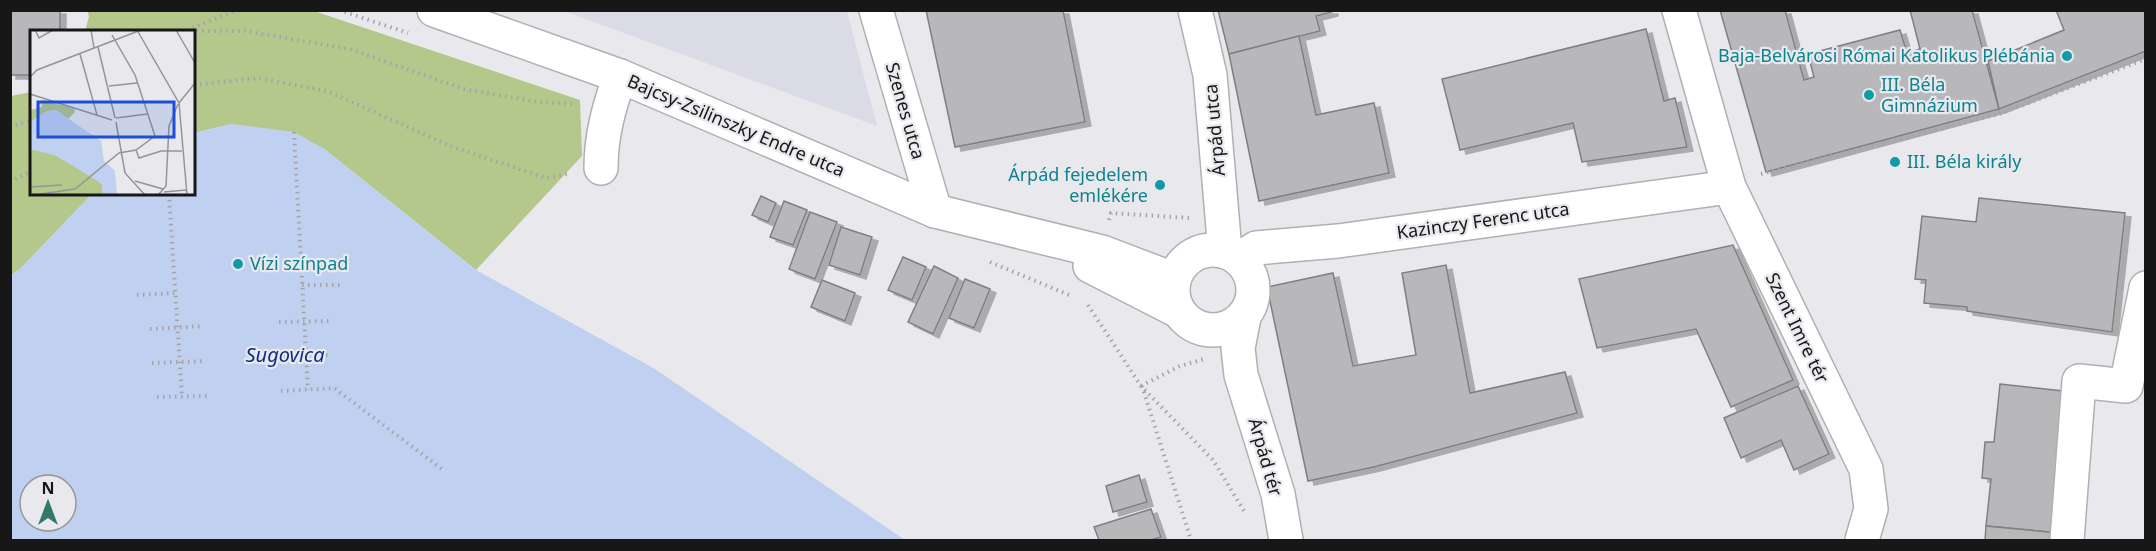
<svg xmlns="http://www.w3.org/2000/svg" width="2156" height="551" font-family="'Noto Sans',sans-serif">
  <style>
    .built { fill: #dbdbe6 }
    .green { fill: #b3c88a }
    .water { fill: #bfd0f0; fill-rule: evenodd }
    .building { fill: #b8b7ba; stroke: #807f81; stroke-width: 1.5; filter: url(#shadow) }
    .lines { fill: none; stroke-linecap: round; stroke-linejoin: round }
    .minor-casing { stroke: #b0b0b3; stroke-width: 36 }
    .path { stroke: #a5a5a8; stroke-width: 4; stroke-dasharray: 1.5 4.5; stroke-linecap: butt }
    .minor { stroke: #fff; stroke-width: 33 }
    .culture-dot { fill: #0f9aa8; stroke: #e9e9ed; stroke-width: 2 }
    .labels { text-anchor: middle; stroke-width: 4.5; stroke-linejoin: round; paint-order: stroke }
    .culture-label { font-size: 18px; fill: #0d838f; stroke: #e9e9ed; text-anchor: start }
    .street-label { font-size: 18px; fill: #171718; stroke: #e9e9ed }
    .water-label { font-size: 20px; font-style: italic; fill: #0c2d85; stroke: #e9e9ed }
    .inset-road { fill: none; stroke: #959598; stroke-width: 1.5 }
    .view { fill: #1d4ed8; fill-opacity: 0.15; stroke: #1d4ed8; stroke-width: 3 }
    .inset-edge { fill: none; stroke: #171718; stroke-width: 3 }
  </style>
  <defs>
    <filter id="shadow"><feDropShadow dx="6" dy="4" stdDeviation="0" flood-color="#0004"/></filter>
  </defs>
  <rect width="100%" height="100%" fill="#e9e9ed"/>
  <!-- built -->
  <path class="built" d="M564 11H847L877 126 795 96Z"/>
  <!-- green -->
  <g class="green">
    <path d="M87 11H314L580 100 582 156 476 270 323 148 232 124 194 133V32H85L89 16Z"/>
    <path d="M31 92 32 194H92L20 269 11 275V96Z"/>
  </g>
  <!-- water -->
  <path class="water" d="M232 124 294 132 323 148 476 270 655 369 905 540H11V275L20 269 92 194H194V133ZM30 485H66V521H30Z"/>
  <!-- building -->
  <g class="building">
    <path d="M10 10H60V32H32V75H10Z"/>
    <path d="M926 10H1063L1085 122 955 147Z"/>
    <path d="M1218 10H1332V12L1316 16 1320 31 1229 54Z"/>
    <path d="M1720 10H1785L1804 80 1814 77 1808 54 1900 30 1907 53 1920 49 1910 10H1972L1999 109 1766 172Z"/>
    <path d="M2056 10H2146V51L1999 109 1988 61 2064 30Z"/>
    <path d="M1646 29 1664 101 1675 98 1687 147 1582 162 1573 123 1460 150 1442 79Z"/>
    <path d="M1299 36 1316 115 1374 103 1389 173 1259 201 1229 54Z"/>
    <path d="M761 196 776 203 768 222 752 215Z"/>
    <path d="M1979 198 2125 213 2112 332 1967 311V307L1924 303 1926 280 1915 279 1922 216 1976 222Z"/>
    <path d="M784 201 807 210 793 245 770 237Z"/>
    <path d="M810 212 837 222 815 279 789 269Z"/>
    <path d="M841 227 872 237 860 275 829 265Z"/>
    <path d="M1733 245 1793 380 1731 407 1696 329 1597 348 1579 279Z"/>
    <path d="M903 257 926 267 912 300 888 290Z"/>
    <path d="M1446 265 1470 393 1565 372 1577 413 1374 467 1308 481 1267 287 1333 273 1353 366 1416 355 1402 273Z"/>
    <path d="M934 266 958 278 933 334 908 322Z"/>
    <path d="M965 279 990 289 974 328 949 318Z"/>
    <path d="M822 280 855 293 845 321 811 307Z"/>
    <path d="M2000 384 2063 391 2059 533 1986 526 1991 479 1982 478 1985 442H1994Z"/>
    <path d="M1798 386 1829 454 1794 470 1781 440 1741 458 1724 418Z"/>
    <path d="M1139 475 1147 502 1113 512 1106 486Z"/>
    <path d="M1151 509 1161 537 1151 540H1099L1094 527Z"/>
    <path d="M1986 526 2059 533 2058 540H1985Z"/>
  </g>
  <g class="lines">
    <!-- minor casing -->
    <g class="minor-casing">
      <g id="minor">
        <path d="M434 10 620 76 935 211 1102 252 1173 279"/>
        <path d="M876 10 935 211"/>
        <path d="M1195 10 1210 75 1225 251"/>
        <path d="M1679 10 1729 187 1866 469 1871 509 1862 540"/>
        <path d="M601 168C601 135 609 107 620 76"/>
        <circle cx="1213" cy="290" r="40"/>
        <path d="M1239 259 1256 248 1338 241 1729 187"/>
        <path d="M1090 266 1178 311"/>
        <path d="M1244 317 1238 348 1241 375 1278 494 1286 540"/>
        <path d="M2067 540 2079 381 2126 386 2146 288"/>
      </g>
    </g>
    <!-- path -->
    <g class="path">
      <path d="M339 10 408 33"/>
      <path d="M187 30 237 10"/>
      <path d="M184 31H245L350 49 464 89 538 102 575 104"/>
      <path d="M194 85 257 78 327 91 453 147 547 178 567 174"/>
      <path d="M10 127 32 120"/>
      <path d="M294 132 308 390"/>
      <path d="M1761 174 1999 114 2146 59"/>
      <path d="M10 182 32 170"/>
      <path d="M169 194 182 397"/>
      <path d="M1109 220 1111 213 1189 218"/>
      <path d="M990 262 1069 295"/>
      <path d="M302 285H344"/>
      <path d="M137 295 175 293"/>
      <path d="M1088 305 1141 386 1213 460 1244 511"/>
      <path d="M279 322 331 321"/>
      <path d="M150 329 203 326"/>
      <path d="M284 356 332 355"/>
      <path d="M152 363 206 361"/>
      <path d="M1141 386 1180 366 1204 359"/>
      <path d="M1142 386 1191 540"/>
      <path d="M281 391 334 388 442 469"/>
      <path d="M157 397 207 396"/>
    </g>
    <!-- minor -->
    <use href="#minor" class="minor"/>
  </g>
  <!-- markers -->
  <g class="culture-dot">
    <circle cx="2067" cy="56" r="6"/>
    <circle cx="1869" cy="95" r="6"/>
    <circle cx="1895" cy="162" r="6"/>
    <circle cx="1160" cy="185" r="6"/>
    <circle cx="238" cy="264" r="6"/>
  </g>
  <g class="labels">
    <!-- culture labels -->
    <g class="culture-label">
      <text x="2055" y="62" text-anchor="end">Baja-Belvárosi Római Katolikus Plébánia</text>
      <text x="1881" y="91">III. Béla<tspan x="1881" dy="21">Gimnázium</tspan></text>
      <text x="1907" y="168">III. Béla király</text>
      <text x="1148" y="181" text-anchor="end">Árpád fejedelem<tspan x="1148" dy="21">emlékére</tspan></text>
      <text x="250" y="270">Vízi színpad</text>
    </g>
    <!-- street labels -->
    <g class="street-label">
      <text transform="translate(905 111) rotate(74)" y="6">Szenes utca</text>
      <text transform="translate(736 126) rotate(23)" y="6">Bajcsy-Zsilinszky Endre utca</text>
      <text transform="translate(1215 130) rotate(-95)" y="6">Árpád utca</text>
      <text transform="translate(1483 221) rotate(-8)" y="6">Kazinczy Ferenc utca</text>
      <text transform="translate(1797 328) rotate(64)" y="6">Szent Imre tér</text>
      <text transform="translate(1265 457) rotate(74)" y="6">Árpád tér</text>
    </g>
    <!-- water labels -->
    <g class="water-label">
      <text x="285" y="362">Sugovica</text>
    </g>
  </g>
  <!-- overview -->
  <g transform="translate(30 30)">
    <rect width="165" height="165" fill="#e9e9ed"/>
    <path d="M12 70 44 78 45 82 38 89 26 80 0 92V80L12 77ZM0 119 21 123 54 141 72 154 73 165H0Z" fill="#b3c88a"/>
    <path d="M26 80 71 111 74 131 85 141 87 165H73L72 154 27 126 0 119V92L17 81Z" fill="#bfd0f0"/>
    <path class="inset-road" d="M5 0 9 8 23 0M61 0 64 18M107 0 149 73 157 165M146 0 165 33M68 17 85 88M50 24 67 85M0 47 7 40 111 0M79 56 107 53M0 64 82 90M149 73 165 53M86 88 117 84M86 92 95 143 115 165M106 120 109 128 131 121H152M105 151 133 159M0 157 32 155M134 162 156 160M4 165 45 159 89 123 106 120 125 106 105 45 82 5M128 165 136 156 139 96 148 74"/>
    <path class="view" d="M8 72H144V107H8Z"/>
    <rect width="165" height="165" class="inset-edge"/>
  </g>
  <!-- border -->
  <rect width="2156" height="551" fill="none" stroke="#171718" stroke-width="24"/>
  <!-- north arrow -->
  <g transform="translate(48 503)"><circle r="28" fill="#e9e9ed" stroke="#959598" stroke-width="1.5"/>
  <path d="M0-4.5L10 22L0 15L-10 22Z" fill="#34786b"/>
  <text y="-9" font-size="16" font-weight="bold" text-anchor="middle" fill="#171718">N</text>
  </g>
</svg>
